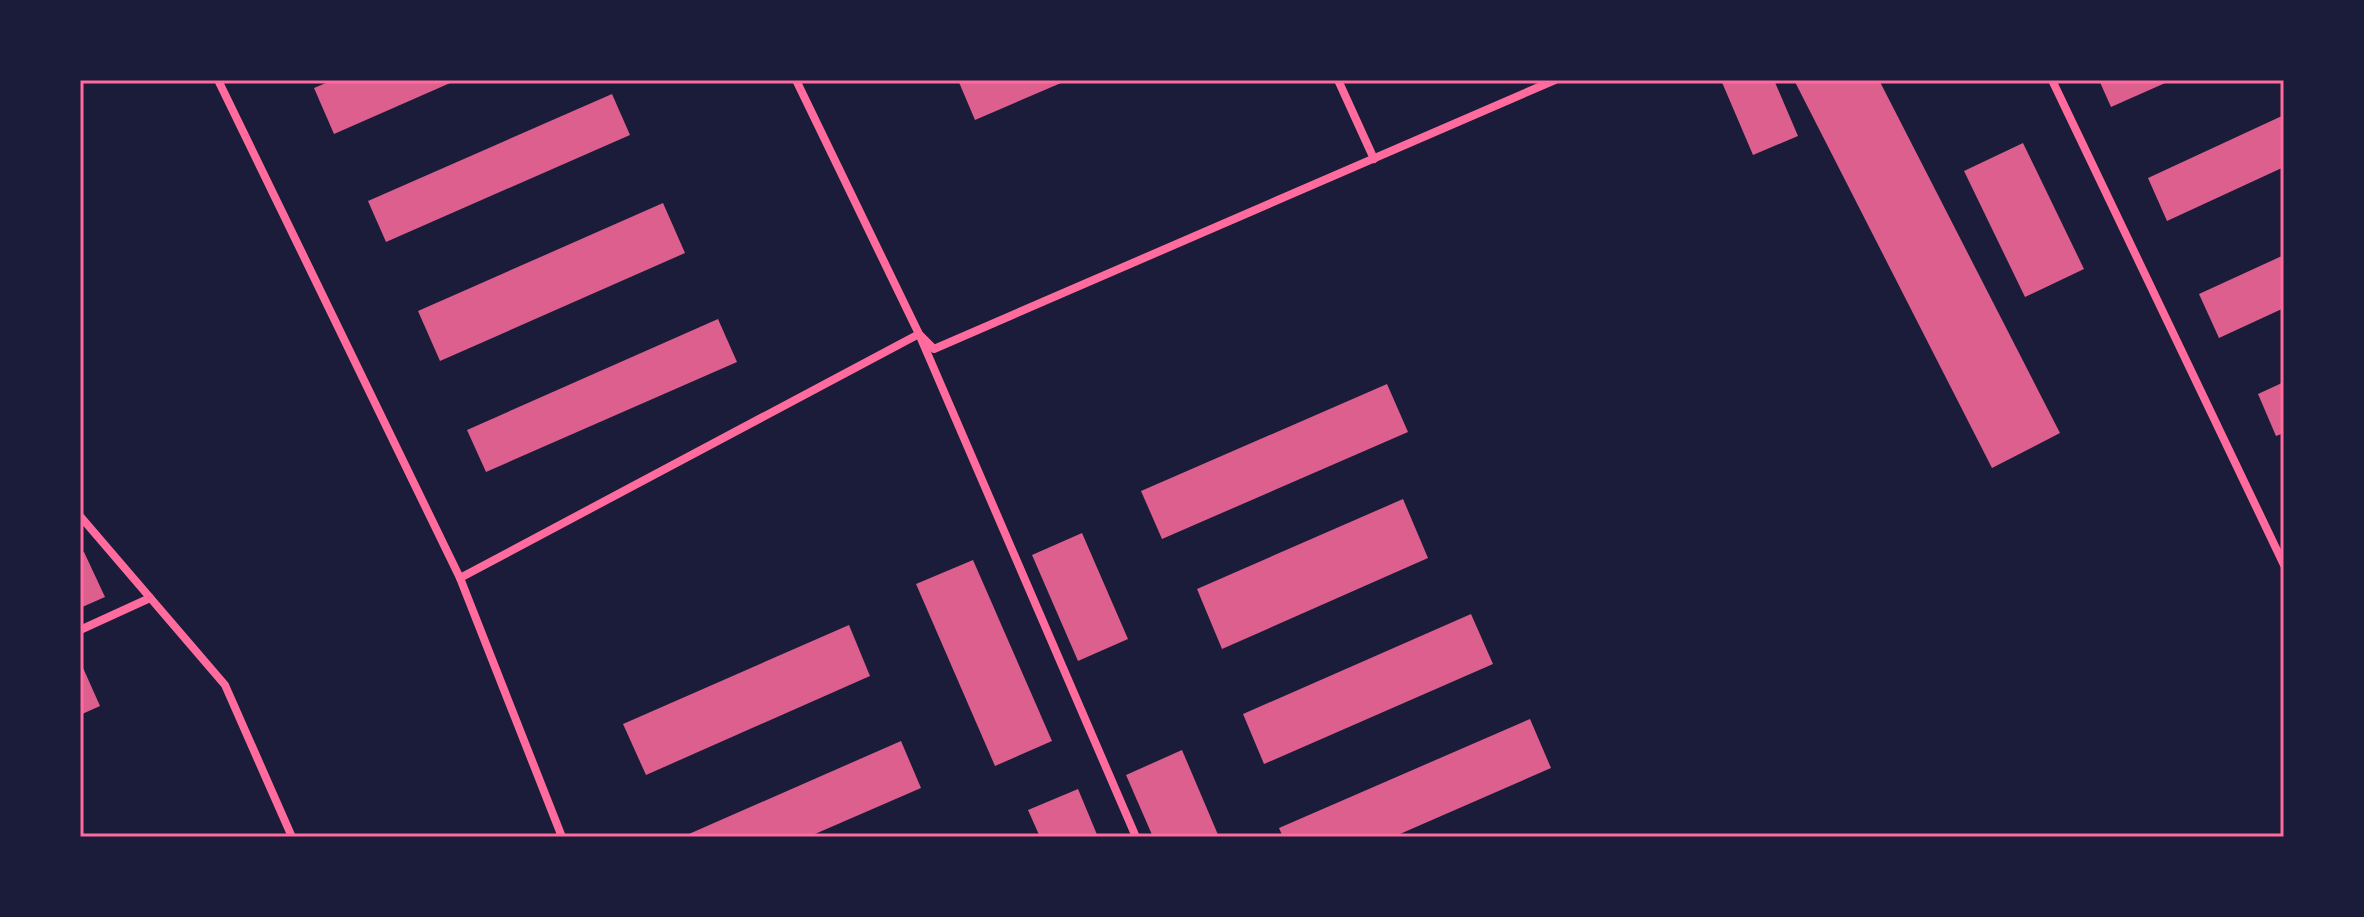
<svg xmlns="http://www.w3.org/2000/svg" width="2364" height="917" font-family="Cabin,sans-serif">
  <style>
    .building { fill: #dd5f8e }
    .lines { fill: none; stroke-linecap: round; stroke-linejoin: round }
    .minor { stroke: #ff6b9d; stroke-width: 8 }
    .neatline { fill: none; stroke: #ff6b9d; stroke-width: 3 }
  </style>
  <rect width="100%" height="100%" fill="#1b1b3a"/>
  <!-- building -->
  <g class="building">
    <path d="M333 80H457L334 134 314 88Z"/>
    <path d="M958 80H1068L975 120Z"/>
    <path d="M1721 80H1774L1798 136 1753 155Z"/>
    <path d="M1794 80H1879L2060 433 1992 468Z"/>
    <path d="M2099 80H2172L2111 107Z"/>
    <path d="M612 94 630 135 386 242 368 201Z"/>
    <path d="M2284 115V167L2167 221 2148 178Z"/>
    <path d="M2023 143 2084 269 2025 297 1964 171Z"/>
    <path d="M663 203 685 253 440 361 418 311Z"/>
    <path d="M2284 255V308L2219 338 2199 294Z"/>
    <path d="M718 319 737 362 486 472 467 430Z"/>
    <path d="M2284 382V433L2276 436 2258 394Z"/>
    <path d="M1387 384 1408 432 1162 539 1141 491Z"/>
    <path d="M1403 499 1428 558 1222 649 1197 589Z"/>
    <path d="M1082 533 1128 639 1078 661 1032 555Z"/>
    <path d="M84 552 105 597 80 608V554Z"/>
    <path d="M973 560 1052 741 995 766 916 584Z"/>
    <path d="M1471 614 1493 664 1264 764 1243 714Z"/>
    <path d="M849 625 870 676 646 775 623 724Z"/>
    <path d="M80 661 100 706 80 715Z"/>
    <path d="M1530 719 1551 768 1393 837H1283L1279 828Z"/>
    <path d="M901 741 921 788 808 837H682Z"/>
    <path d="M1182 750 1219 837H1153L1126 775Z"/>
    <path d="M1078 789 1098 837H1040L1028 810Z"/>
  </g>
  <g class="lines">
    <!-- minor -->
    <g class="minor">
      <path d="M218 80 460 578 562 837"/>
      <path d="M796 80 919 334 1136 837"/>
      <path d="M1338 80 1374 159"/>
      <path d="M2052 80 2284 565"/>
      <path d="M80 516 225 685 292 837"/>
      <path d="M460 578 919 334 934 349 1555 80"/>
      <path d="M80 630 150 598"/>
    </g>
  </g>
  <!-- border -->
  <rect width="2364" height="917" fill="none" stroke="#1b1b3a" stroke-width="164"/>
  <rect x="82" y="82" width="2200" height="753" class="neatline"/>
</svg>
